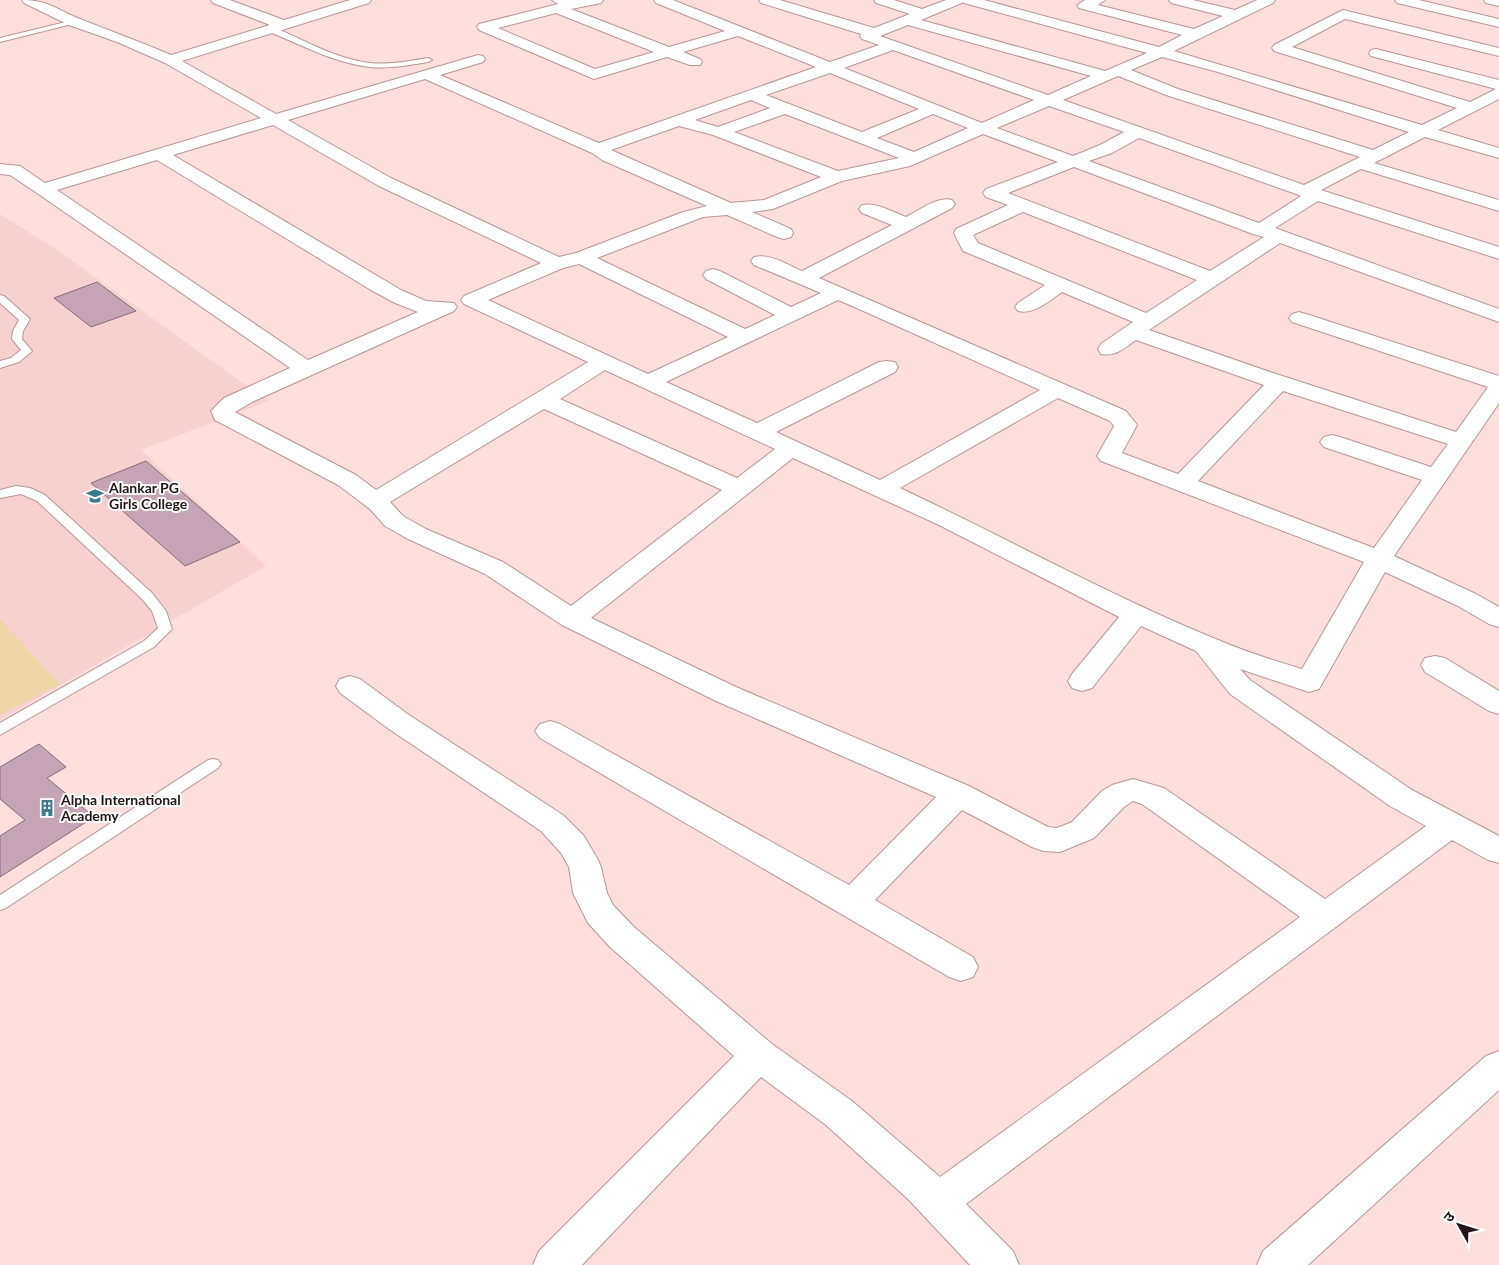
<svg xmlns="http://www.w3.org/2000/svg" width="1499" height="1265" font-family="Lato,'Noto Sans Devanagari',sans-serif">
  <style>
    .built { fill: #f7d0d0 }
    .green { fill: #efd6a6 }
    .building { fill: #c4a4b5; stroke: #886a7a }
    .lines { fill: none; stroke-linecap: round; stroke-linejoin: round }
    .lane-casing { stroke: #b99494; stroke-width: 2 }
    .street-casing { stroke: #b99494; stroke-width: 2 }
    .lane { fill: #fff; fill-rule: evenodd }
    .street { fill: #fff; fill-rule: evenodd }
    .labels { text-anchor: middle; stroke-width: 4; stroke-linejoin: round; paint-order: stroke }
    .poi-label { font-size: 14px; font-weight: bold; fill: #231516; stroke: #fff; text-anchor: start }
  </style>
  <rect width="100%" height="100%" fill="#ffdede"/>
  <!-- built -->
  <path class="built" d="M0 214 60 252 268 401 141 450 266 566 0 720Z"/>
  <!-- green -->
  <path class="green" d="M0 619 60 684 0 715Z"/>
  <!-- building -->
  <g class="building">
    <path d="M97 282 136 311 91 327 54 298Z"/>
    <path d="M146 461 240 542 185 566 91 483Z"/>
    <path d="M39 744 66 767 47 778 94 817 0 877V836L25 820 0 799V767Z"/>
  </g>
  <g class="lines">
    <!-- lane casing -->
    <g class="lane-casing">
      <g id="lane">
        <path d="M74 20 78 22 76 23 0 42V38Z"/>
        <path d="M267 27H273C304 40 336 59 370 63 390 65 409 61 428 58L432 60 428 62C409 65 389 69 370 67 334 63 300 44 267 31Z"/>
        <path d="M0 295 4 296 30 319 23 331 22 339 32 351 19 362 0 368V361L11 358 21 350 12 339 13 331 19 320 0 303Z"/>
        <path d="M16 486 30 488 45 495 152 593 166 611 172 629 154 647 0 735V723L144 641 158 628 152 611 142 599 37 501 21 494 0 498V490Z"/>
        <path d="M213 759 218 760 221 764 218 768 6 908 0 910V895L208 760Z"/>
      </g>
    </g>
    <!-- street casing -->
    <g class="street-casing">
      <g id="street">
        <path d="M22 0C49 0 57 10 80 19 110 31 141 42 171 55L270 25 213 3 211 0H230L284 20 350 0H371L369 3 182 61 276 114 478 55 483 56 485 59 483 62 440 75 599 143 816 67 738 36 683 52 700 59 702 62 700 65H690L667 57 594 79 479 30 477 27 479 24 558 4 552 0H603L601 3 571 9 669 47 725 31 656 3 654 0H673L830 62 879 45 862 39 860 36 861 34 761 3 759 0H780L874 28 910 14 876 3 874 0H894L922 9 946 0H984L1159 47 1182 35 1079 8 1077 5 1085 0H1105L1098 5 1194 29 1223 16 1171 3 1169 0H1193L1235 10 1257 0H1275L1273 3 1174 51 1422 125 1457 108 1274 51 1272 48 1274 45 1343 10 1499 48V56L1345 19 1292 47 1470 102 1496 89 1371 56 1369 53 1371 50 1376 49 1499 80V99L1438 130 1499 148V158L1425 137 1374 163 1499 200V211L1361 169 1321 190 1499 247V259L1318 201 1275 228 1499 309V322L1280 243 1149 330 1273 373 1456 432 1488 387 1292 322 1289 318 1292 314 1299 312 1306 314 1499 376V403L1394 556 1476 594 1499 607V627L1489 624 1458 606 1385 572 1319 689 1309 692 1240 669 1250 680 1412 790 1499 836V863L1488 860 1452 840 966 1204 1013 1251 1019 1265H970L908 1199 826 1125 761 1077 582 1265H533L539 1251 734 1056 610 947 588 923 573 893 569 867 561 853 541 831 389 729 340 693 336 686 340 679 350 676 360 679 409 715 563 815 584 836 597 858 601 867 607 893 613 905 634 927 772 1044 852 1101 940 1177 1300 917 1142 804 1133 801 1124 807 1094 838 1060 852 1043 851 1032 847 962 810 875 900 973 957 978 967 973 977 961 981 949 977 540 738 535 731 540 724 550 721 560 724 849 885 936 797 716 701 562 625 485 574 408 539 385 526 370 509 338 485 215 420 211 411 224 398 290 368 37 193 10 175 0 174V164L20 166 45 183 261 118 165 63 117 42 69 25 24 3ZM964 2V3L1147 53 1105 71 921 20ZM556 13 654 52 595 69 498 28ZM908 25 1091 76 1048 95 880 36ZM893 50 1034 100 982 123 844 68ZM1162 57 1218 72 1409 132 1373 150 1178 89 1131 70ZM830 73 919 109 862 132 766 95ZM1118 76 1166 95 1360 157 1304 185 1063 100ZM425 79 592 153 602 160 707 206 683 212 576 253 559 257 391 178 288 120ZM751 100 770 108 718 127 695 120ZM1049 106 1124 132 1100 145 1073 156 997 128ZM785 114 899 158 838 171 734 132ZM933 114 968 128 914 152 877 138ZM273 125 379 186 541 263 464 296 461 300 464 304 588 362 376 490 356 475 235 412 252 402 454 311 457 307 454 303 426 301 401 290 173 155ZM679 126 713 135 821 177 764 200 731 203 611 150ZM983 134 1058 162 986 189 983 193 986 197 1008 205 956 229 954 233 963 251 1045 285 1018 303 1015 307 1018 311C1034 315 1049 301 1062 292L1133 322 1101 344 1098 349 1101 354C1116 357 1124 348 1136 340L1264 385 1178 474 1122 453 1137 425 1126 411 819 278 952 208 955 204 952 200C937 196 920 210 906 217 893 212 876 202 862 205L859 209 862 213 892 225 802 271C788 265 770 253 754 257L751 261 754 265 821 293 791 307 720 271 713 269 706 271 703 275 706 279 775 315 745 329 597 258 703 217 727 215 777 237 784 239 791 237 793 233 791 229 752 212 773 209 842 181 910 166ZM1139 138 1299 195 1301 196 1259 223 1089 161 1112 153ZM157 160 371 290 395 303 418 312 308 360 57 190ZM1074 167 1253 234 1264 237 1210 271 1008 193ZM1023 212 1197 280 1146 313 978 243 973 235ZM579 264 728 337 648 374 488 300 563 268ZM838 300 850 305 1040 390 880 480 776 432 895 372 898 367 895 362 887 361 879 362 757 423 666 382ZM605 370 775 449 737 478 560 399ZM1283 391 1448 444 1431 467 1340 437 1332 435 1324 437 1320 442 1324 447 1422 480 1374 548 1198 481ZM1058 398 1110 421 1114 426 1097 456 1101 461 1364 562 1302 669C1279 662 1256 655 1233 646 1119 601 1011 540 900 488ZM544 409 722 490 571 606 503 562 426 529 403 516 390 502ZM793 458 939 525 1119 617 1072 674 1068 681 1072 688 1082 691 1092 688 1141 626 1196 651 1230 694 1390 806 1426 826 1325 899 1164 788 1133 779 1112 785 1102 791 1072 822 1057 828 1048 827 969 786 736 687 591 618Z"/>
        <path d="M1395 0H1419L1499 19V27L1397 3Z"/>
        <path d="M1484 0H1499V6L1486 3Z"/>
        <path d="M1435 656 1445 658 1499 691V714L1489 711 1425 672 1421 665 1425 658Z"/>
        <path d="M1499 1051V1090L1308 1265H1257L1263 1251 1486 1056Z"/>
      </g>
    </g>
    <!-- lane -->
    <use href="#lane" class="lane"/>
    <!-- street -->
    <use href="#street" class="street"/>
  </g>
  <!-- icons -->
  <defs>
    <g id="university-bare" transform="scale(1.35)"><path d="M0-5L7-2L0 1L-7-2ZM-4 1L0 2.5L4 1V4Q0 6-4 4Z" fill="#397d8c" stroke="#fff" stroke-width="2.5" paint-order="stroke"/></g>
    <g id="building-bare" transform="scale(1.35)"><path d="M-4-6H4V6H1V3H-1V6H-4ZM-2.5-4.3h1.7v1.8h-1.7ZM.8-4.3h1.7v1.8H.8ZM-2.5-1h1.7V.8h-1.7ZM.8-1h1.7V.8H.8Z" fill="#397d8c" stroke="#fff" stroke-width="2.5" paint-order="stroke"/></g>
  </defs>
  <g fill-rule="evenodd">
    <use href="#university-bare" x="95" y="496"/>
    <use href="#building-bare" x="47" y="808"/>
  </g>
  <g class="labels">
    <!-- poi labels -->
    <g class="poi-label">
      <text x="109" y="493">Alankar PG<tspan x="109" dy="16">Girls College</tspan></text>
      <text x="61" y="805">Alpha International<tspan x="61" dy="16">Academy</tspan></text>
    </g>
  </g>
  <!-- north arrow -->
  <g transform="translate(1459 1225) rotate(309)" stroke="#ffffff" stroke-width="4" paint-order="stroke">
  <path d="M0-4L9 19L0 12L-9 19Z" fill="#231516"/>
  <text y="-8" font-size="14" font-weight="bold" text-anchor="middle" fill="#231516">उ</text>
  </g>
</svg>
